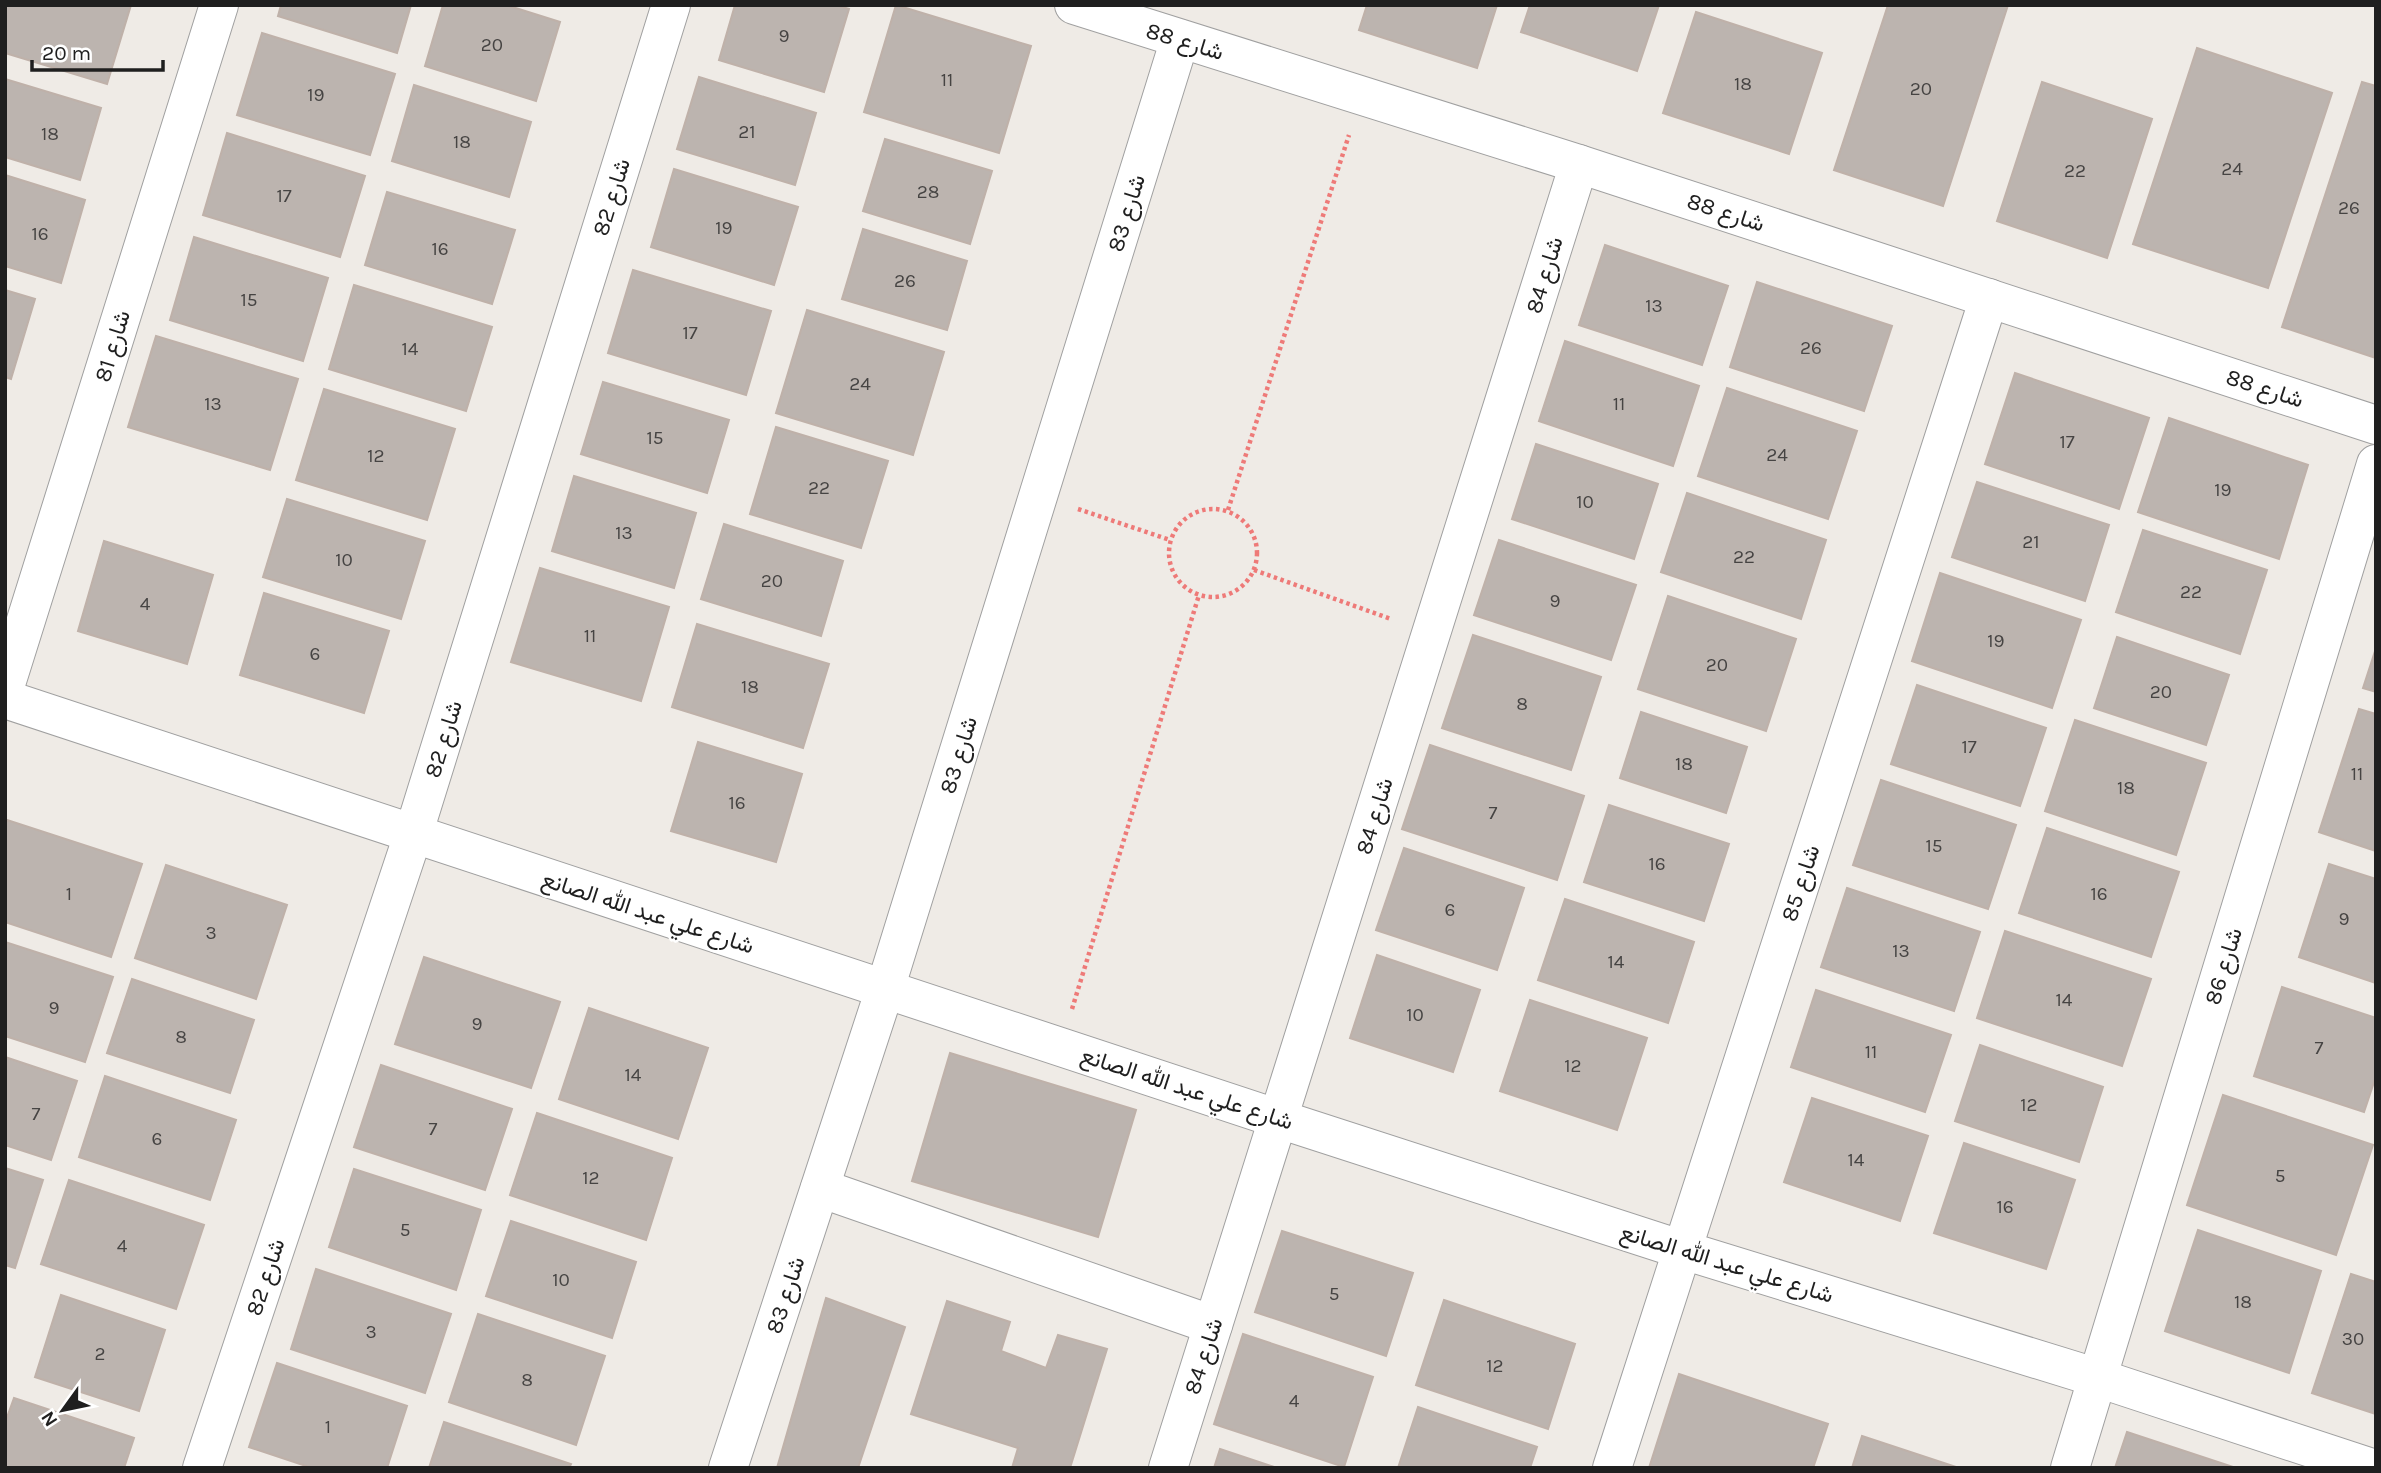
<svg xmlns="http://www.w3.org/2000/svg" width="2381" height="1473" font-family="Karla,Vazirmatn,sans-serif">
  <style>
    .building { fill: #bcb4af; stroke: #bfb1a9; stroke-width: 2 }
    .lines { fill: none; stroke-linecap: round; stroke-linejoin: round }
    .minor-casing { stroke: #a0a0a0; stroke-width: 40 }
    .path { stroke: #ee7a78; stroke-width: 4.5; stroke-dasharray: 3.5 3.5; stroke-linecap: butt }
    .minor { stroke: #fff; stroke-width: 38 }
    .labels { text-anchor: middle; stroke-width: 5; stroke-linejoin: round; paint-order: stroke }
    .number-label { font-size: 19px; fill: #464443 }
    .street-label { font-size: 23px; fill: #1f1f1f; stroke: #fff }
  </style>
  <rect width="100%" height="100%" fill="#efebe6"/>
  <!-- building -->
  <g class="building">
    <path d="M5 5H131L107 84 5 53Z"/>
    <path d="M281 5H411L397 53 278 16Z"/>
    <path d="M443 5H506L560 22 536 101 425 66Z"/>
    <path d="M735 5H836L849 9 824 92 719 60Z"/>
    <path d="M896 5 1031 46 999 153 864 112Z"/>
    <path d="M1367 5H1497L1477 68 1359 30Z"/>
    <path d="M1530 5H1659L1637 71 1521 32Z"/>
    <path d="M1888 5H2008L1943 206 1834 170Z"/>
    <path d="M1696 12 1822 53 1789 154 1663 113Z"/>
    <path d="M262 33 395 74 370 155 237 115Z"/>
    <path d="M2197 48 2332 93 2268 288 2133 244Z"/>
    <path d="M699 77 816 113 795 185 677 149Z"/>
    <path d="M5 79 101 108 80 180 5 157Z"/>
    <path d="M2042 82 2152 119 2107 258 1997 221Z"/>
    <path d="M2362 82 2376 86V358L2282 327Z"/>
    <path d="M414 85 531 122 509 197 392 161Z"/>
    <path d="M227 133 365 176 340 257 203 215Z"/>
    <path d="M885 139 992 171 970 244 863 211Z"/>
    <path d="M674 169 798 207 774 285 651 247Z"/>
    <path d="M5 175 85 200 61 283 5 266Z"/>
    <path d="M387 192 515 230 492 304 365 265Z"/>
    <path d="M863 229 967 261 947 330 842 299Z"/>
    <path d="M194 237 328 278 303 361 170 320Z"/>
    <path d="M1605 245 1728 286 1702 365 1579 325Z"/>
    <path d="M633 270 771 311 746 395 608 353Z"/>
    <path d="M1757 282 1892 326 1864 411 1730 367Z"/>
    <path d="M354 285 492 327 466 411 329 369Z"/>
    <path d="M5 290 35 299 11 379 5 377Z"/>
    <path d="M807 310 944 352 913 455 776 413Z"/>
    <path d="M156 336 298 379 270 470 128 427Z"/>
    <path d="M1565 341 1699 386 1673 466 1539 421Z"/>
    <path d="M2015 373 2149 418 2119 509 1985 464Z"/>
    <path d="M603 382 729 420 707 493 581 454Z"/>
    <path d="M1727 388 1857 431 1828 519 1698 476Z"/>
    <path d="M324 389 455 429 427 520 296 480Z"/>
    <path d="M2169 418 2308 465 2279 559 2138 512Z"/>
    <path d="M776 427 888 461 861 548 750 514Z"/>
    <path d="M1536 444 1658 484 1634 559 1512 519Z"/>
    <path d="M574 476 696 513 674 588 552 551Z"/>
    <path d="M1977 482 2109 525 2085 601 1952 557Z"/>
    <path d="M1687 493 1826 540 1801 619 1661 572Z"/>
    <path d="M287 499 425 541 401 619 263 577Z"/>
    <path d="M724 524 843 561 821 636 701 599Z"/>
    <path d="M2143 530 2267 570 2240 654 2116 612Z"/>
    <path d="M1499 540 1636 585 1611 660 1474 615Z"/>
    <path d="M104 541 213 575 187 664 78 631Z"/>
    <path d="M540 568 669 607 641 701 511 662Z"/>
    <path d="M1940 573 2081 620 2052 708 1912 661Z"/>
    <path d="M264 593 389 631 364 713 240 675Z"/>
    <path d="M1668 596 1796 639 1766 731 1638 689Z"/>
    <path d="M697 624 829 664 803 748 672 707Z"/>
    <path d="M1473 635 1601 677 1571 770 1442 728Z"/>
    <path d="M2117 637 2229 675 2206 745 2094 708Z"/>
    <path d="M2376 648V692L2363 688Z"/>
    <path d="M1917 685 2046 728 2020 806 1891 764Z"/>
    <path d="M2359 709 2376 714V851L2319 832Z"/>
    <path d="M1641 712 1747 747 1726 813 1620 778Z"/>
    <path d="M2075 720 2206 763 2176 855 2045 811Z"/>
    <path d="M698 742 802 774 776 862 671 831Z"/>
    <path d="M1430 745 1584 796 1557 880 1402 829Z"/>
    <path d="M1881 780 2016 825 1988 909 1853 865Z"/>
    <path d="M1609 805 1729 844 1704 921 1584 882Z"/>
    <path d="M7 820 142 864 111 957 5 922V826Z"/>
    <path d="M2047 828 2179 872 2151 957 2019 913Z"/>
    <path d="M1404 848 1524 888 1497 970 1376 930Z"/>
    <path d="M2329 864 2376 879V983L2299 957Z"/>
    <path d="M166 865 287 905 256 999 135 958Z"/>
    <path d="M1847 888 1980 932 1954 1011 1821 967Z"/>
    <path d="M1565 899 1694 942 1668 1023 1538 980Z"/>
    <path d="M2005 931 2151 979 2122 1066 1977 1018Z"/>
    <path d="M5 942 113 977 85 1062 5 1036Z"/>
    <path d="M1377 955 1480 990 1453 1072 1350 1038Z"/>
    <path d="M424 957 560 1002 531 1088 395 1044Z"/>
    <path d="M132 979 254 1020 230 1093 107 1053Z"/>
    <path d="M2282 987 2376 1018V1076L2364 1112 2254 1076Z"/>
    <path d="M1816 990 1951 1035 1925 1112 1791 1067Z"/>
    <path d="M1530 1000 1647 1038 1617 1130 1500 1091Z"/>
    <path d="M589 1008 708 1048 678 1139 559 1099Z"/>
    <path d="M1980 1045 2103 1087 2079 1162 1955 1121Z"/>
    <path d="M950 1053 1136 1110 1098 1237 912 1181Z"/>
    <path d="M5 1057 77 1081 51 1160 5 1145Z"/>
    <path d="M381 1065 512 1109 485 1190 354 1147Z"/>
    <path d="M105 1076 236 1120 210 1200 79 1157Z"/>
    <path d="M2223 1095 2373 1145 2336 1255 2187 1205Z"/>
    <path d="M1812 1098 1928 1136 1900 1221 1784 1182Z"/>
    <path d="M537 1113 672 1158 646 1240 510 1195Z"/>
    <path d="M1964 1143 2075 1180 2046 1269 1934 1233Z"/>
    <path d="M5 1168 43 1180 15 1268 5 1265Z"/>
    <path d="M354 1169 481 1210 456 1290 329 1247Z"/>
    <path d="M69 1180 204 1225 176 1309 41 1264Z"/>
    <path d="M511 1221 636 1262 612 1338 486 1296Z"/>
    <path d="M2198 1230 2321 1271 2289 1373 2165 1331Z"/>
    <path d="M1282 1231 1413 1273 1386 1356 1255 1312Z"/>
    <path d="M316 1269 451 1314 425 1393 291 1349Z"/>
    <path d="M2351 1274 2376 1282V1414L2312 1393Z"/>
    <path d="M61 1295 165 1330 139 1411 35 1377Z"/>
    <path d="M826 1298 905 1327 858 1468H777Z"/>
    <path d="M1444 1300 1575 1344 1548 1429 1416 1385Z"/>
    <path d="M947 1301 1010 1322 1001 1351 1046 1368 1058 1335 1107 1349 1070 1468H1012L1018 1448 911 1414Z"/>
    <path d="M478 1314 605 1356 576 1445 449 1402Z"/>
    <path d="M1243 1334 1373 1377 1344 1467 1214 1424Z"/>
    <path d="M277 1363 407 1406 387 1468H312L249 1447Z"/>
    <path d="M1679 1374 1828 1424 1813 1468H1649Z"/>
    <path d="M14 1398 134 1438 124 1468H5V1423Z"/>
    <path d="M1418 1407 1537 1447 1530 1468H1398Z"/>
    <path d="M444 1422 571 1464 569 1468H429Z"/>
    <path d="M2127 1432 2236 1468H2115Z"/>
    <path d="M1862 1436 1959 1468H1852Z"/>
    <path d="M1220 1449 1277 1468H1214Z"/>
  </g>
  <g class="lines">
    <!-- minor casing -->
    <g class="minor-casing">
      <g id="minor">
        <path d="M1074 5 1579 164 2376 425"/>
        <path d="M5 687 219 5"/>
        <path d="M5 699 1279 1119 1683 1250 2098 1378 2372 1468"/>
        <path d="M820 1188 1213 1325"/>
        <path d="M202 1468 413 835 671 5"/>
        <path d="M728 1468 885 989 1180 39"/>
        <path d="M1168 1468 1579 164"/>
        <path d="M1612 1468 1989 298"/>
        <path d="M2070 1468 2376 464"/>
      </g>
    </g>
    <!-- path -->
    <g class="path">
      <circle cx="1213" cy="553" r="44"/>
      <path d="M1078 509 1170 540"/>
      <path d="M1228 510 1349 135"/>
      <path d="M1254 570 1391 619"/>
      <path d="M1072 1009 1199 595"/>
    </g>
    <!-- minor -->
    <use href="#minor" class="minor"/>
  </g>
  <g class="labels">
    <!-- number labels -->
    <g class="number-label">
      <text x="784" y="42">9</text>
      <text x="492" y="51">20</text>
      <text x="947" y="86">11</text>
      <text x="1743" y="90">18</text>
      <text x="1921" y="95">20</text>
      <text x="316" y="101">19</text>
      <text x="747" y="138">21</text>
      <text x="50" y="140">18</text>
      <text x="462" y="148">18</text>
      <text x="2232" y="175">24</text>
      <text x="2075" y="177">22</text>
      <text x="928" y="198">28</text>
      <text x="284" y="202">17</text>
      <text x="2349" y="214">26</text>
      <text x="724" y="234">19</text>
      <text x="40" y="240">16</text>
      <text x="440" y="255">16</text>
      <text x="905" y="287">26</text>
      <text x="249" y="306">15</text>
      <text x="1654" y="312">13</text>
      <text x="690" y="339">17</text>
      <text x="1811" y="354">26</text>
      <text x="410" y="355">14</text>
      <text x="860" y="390">24</text>
      <text x="213" y="410">13</text>
      <text x="1619" y="410">11</text>
      <text x="655" y="444">15</text>
      <text x="2067" y="448">17</text>
      <text x="1777" y="461">24</text>
      <text x="376" y="462">12</text>
      <text x="819" y="494">22</text>
      <text x="2223" y="496">19</text>
      <text x="1585" y="508">10</text>
      <text x="624" y="539">13</text>
      <text x="2031" y="548">21</text>
      <text x="1744" y="563">22</text>
      <text x="344" y="566">10</text>
      <text x="772" y="587">20</text>
      <text x="2191" y="598">22</text>
      <text x="1555" y="607">9</text>
      <text x="145" y="610">4</text>
      <text x="590" y="642">11</text>
      <text x="1996" y="647">19</text>
      <text x="315" y="660">6</text>
      <text x="1717" y="671">20</text>
      <text x="750" y="693">18</text>
      <text x="2161" y="698">20</text>
      <text x="1522" y="710">8</text>
      <text x="1969" y="753">17</text>
      <text x="1684" y="770">18</text>
      <text x="2357" y="780">11</text>
      <text x="2126" y="794">18</text>
      <text x="737" y="809">16</text>
      <text x="1493" y="819">7</text>
      <text x="1934" y="852">15</text>
      <text x="1657" y="870">16</text>
      <text x="69" y="900">1</text>
      <text x="2099" y="900">16</text>
      <text x="1450" y="916">6</text>
      <text x="2344" y="925">9</text>
      <text x="211" y="939">3</text>
      <text x="1901" y="957">13</text>
      <text x="1616" y="968">14</text>
      <text x="2064" y="1006">14</text>
      <text x="54" y="1014">9</text>
      <text x="1415" y="1021">10</text>
      <text x="477" y="1030">9</text>
      <text x="181" y="1043">8</text>
      <text x="2319" y="1054">7</text>
      <text x="1871" y="1058">11</text>
      <text x="1573" y="1072">12</text>
      <text x="633" y="1081">14</text>
      <text x="2029" y="1111">12</text>
      <text x="36" y="1120">7</text>
      <text x="433" y="1135">7</text>
      <text x="157" y="1145">6</text>
      <text x="1856" y="1166">14</text>
      <text x="2280" y="1182">5</text>
      <text x="591" y="1184">12</text>
      <text x="2005" y="1213">16</text>
      <text x="405" y="1236">5</text>
      <text x="122" y="1252">4</text>
      <text x="561" y="1286">10</text>
      <text x="1334" y="1300">5</text>
      <text x="2243" y="1308">18</text>
      <text x="371" y="1338">3</text>
      <text x="2353" y="1345">30</text>
      <text x="100" y="1360">2</text>
      <text x="1495" y="1372">12</text>
      <text x="527" y="1386">8</text>
      <text x="1294" y="1407">4</text>
      <text x="328" y="1433">1</text>
    </g>
    <!-- street labels -->
    <g class="street-label">
      <text transform="translate(1185 41) rotate(17)" y="8">شارع 88</text>
      <text transform="translate(611 197) rotate(-73)" y="8">شارع 82</text>
      <text transform="translate(1726 212) rotate(18)" y="8">شارع 88</text>
      <text transform="translate(1126 213) rotate(-73)" y="8">شارع 83</text>
      <text transform="translate(1544 275) rotate(-73)" y="8">شارع 84</text>
      <text transform="translate(112 346) rotate(-73)" y="8">شارع 81</text>
      <text transform="translate(2265 388) rotate(18)" y="8">شارع 88</text>
      <text transform="translate(443 739) rotate(-73)" y="8">شارع 82</text>
      <text transform="translate(958 755) rotate(-73)" y="8">شارع 83</text>
      <text transform="translate(1374 816) rotate(-73)" y="8">شارع 84</text>
      <text transform="translate(1800 883) rotate(-72)" y="8">شارع 85</text>
      <text transform="translate(648 912) rotate(18)" y="8">شارع علي عبد الله الصانع</text>
      <text transform="translate(2223 966) rotate(-73)" y="8">شارع 86</text>
      <text transform="translate(1187 1088) rotate(18)" y="8">شارع علي عبد الله الصانع</text>
      <text transform="translate(1727 1263) rotate(17)" y="8">شارع علي عبد الله الصانع</text>
      <text transform="translate(265 1277) rotate(-72)" y="8">شارع 82</text>
      <text transform="translate(785 1295) rotate(-72)" y="8">شارع 83</text>
      <text transform="translate(1203 1356) rotate(-72)" y="8">شارع 84</text>
    </g>
  </g>
  <!-- border -->
  <rect width="2381" height="1473" fill="none" stroke="#1f1f1f" stroke-width="14"/>
  <!-- north arrow -->
  <g transform="translate(63 1410) rotate(237)" stroke="#ffffff" stroke-width="5" paint-order="stroke">
  <path d="M0-5L12 26L0 18L-12 26Z" fill="#1f1f1f"/>
  <text y="-10" font-size="19" font-weight="bold" text-anchor="middle" fill="#1f1f1f">N</text>
  </g>
  <!-- scale -->
  <path d="M32 60v10h131v-10" fill="none" stroke="#1f1f1f" stroke-width="3.5"/>
  <text x="42" y="60" font-size="21" fill="#1f1f1f" stroke="#ffffff" stroke-width="5" paint-order="stroke">20 m</text>
</svg>
